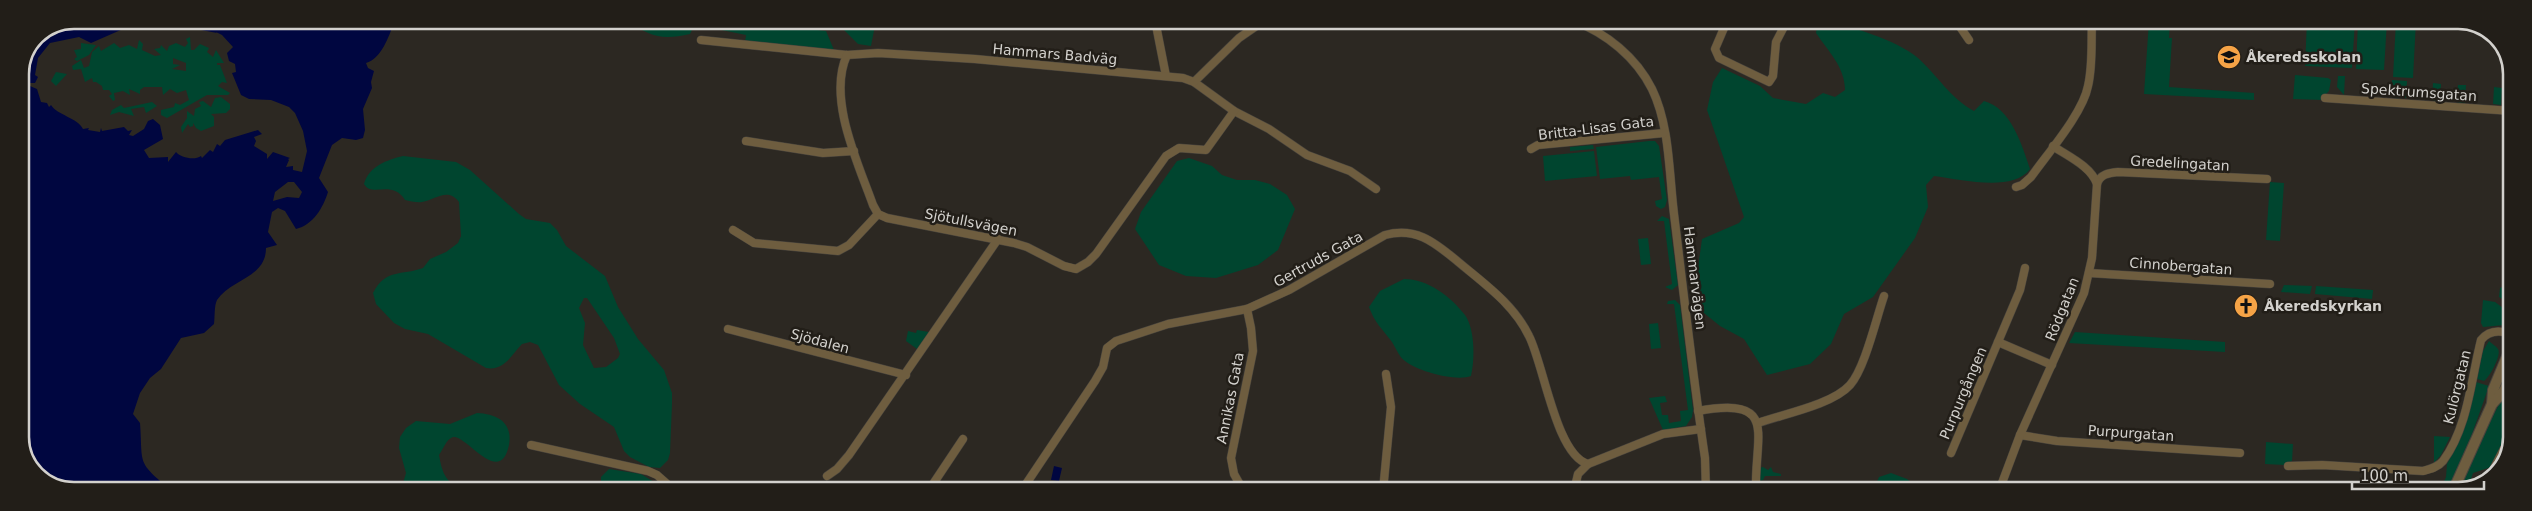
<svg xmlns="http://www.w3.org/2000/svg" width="2532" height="511" font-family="'DejaVu Sans',sans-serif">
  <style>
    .green { fill: #00452f; fill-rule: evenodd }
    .water { fill: #000640; fill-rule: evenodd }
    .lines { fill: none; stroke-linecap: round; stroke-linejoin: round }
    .minor-casing { stroke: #47433d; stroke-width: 9 }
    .tertiary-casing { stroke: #47433d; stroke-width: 12 }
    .minor { stroke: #6e5d3f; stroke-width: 8 }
    .tertiary { stroke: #6e5d3f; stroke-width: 10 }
    .labels { text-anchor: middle; stroke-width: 5; stroke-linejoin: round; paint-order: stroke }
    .street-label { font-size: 14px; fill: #d3d1cd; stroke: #221e18 }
    .poi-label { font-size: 14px; font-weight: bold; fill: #d3d1cd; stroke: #221e18; text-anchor: start }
    .rim { fill: none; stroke: #d3d1cd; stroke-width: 2.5 }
  </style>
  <rect width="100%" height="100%" fill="#2c2822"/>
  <!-- green -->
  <g class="green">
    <path d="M629 20H697L690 34C664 40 649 38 629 20Z"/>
    <path d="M716 20H789L801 28 826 31 834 50 745 42 746 35 717 29Z"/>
    <path d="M834 20H876L871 46 858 44Z"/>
    <path d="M2149 21H2170L2169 38H2172L2169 87 2254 93V100L2144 94Z"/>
    <path d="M2307 21H2355L2352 68 2305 66Z"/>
    <path d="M2358 21H2387L2384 70 2356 69Z"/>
    <path d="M2396 21H2416L2413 78 2393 77Z"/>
    <path d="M1821 23C1847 23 1898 41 1918 58 1938 76 1950 98 1974 111L1984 101C2011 108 2022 145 2030 169 2013 193 1959 179 1934 176L1926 185 1928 207 1915 238 1873 297 1844 314 1831 344 1810 364 1767 375 1744 339 1720 326 1699 309 1698 268 1702 239 1739 223 1744 217 1707 110 1713 82 1722 68 1760 86 1773 98 1806 104 1823 93 1835 97 1845 90C1845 67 1828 51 1816 33L1817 26Z"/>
    <path d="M190 37 191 50H194L200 44 209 48 207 52 213 57 216 50 224 63H217V65H220L227 83 222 82 218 86 230 93 228 95H207L167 118 161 115V110L174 107 175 103 180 105 189 100 186 90 177 93 170 89 163 95 162 87H144L140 90V94L129 89 130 95 123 91 114 93 115 100 113 101 109 96 112 94 109 90H103L102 86 96 82H93L92 78 85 82 81 69 73 70 72 66 81 60 84 68 89 66 92 52 99 46 101 51 114 43 120 48 129 45 137 49 139 40 143 44 142 50 155 56 161 55 154 49 160 48 161 45 167 51 169 46 176 43 185 47 188 43 186 39ZM173 58 186 63V71L172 69 180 65 173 64Z"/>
    <path d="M81 43 96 45 89 55 77 61 74 59 77 57 74 50 81 49Z"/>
    <path d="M56 72 67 74 56 86 51 81Z"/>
    <path d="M2295 75 2328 78 2331 80 2329 91 2324 96 2323 100 2293 99Z"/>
    <path d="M2338 76H2345L2344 95 2337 87Z"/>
    <path d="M2392 80 2407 81 2406 98 2392 97Z"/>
    <path d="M2433 83 2441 84 2440 101 2432 100Z"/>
    <path d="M2458 85H2466L2465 103 2456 102Z"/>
    <path d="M2494 87 2502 88 2501 105 2493 104Z"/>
    <path d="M221 97 230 104V109L226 113 211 114 214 117V126L201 131 196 128 193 123V126L190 127 188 124 182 133 181 127 187 118V111L194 116 195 109 201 106 199 102 203 101 211 107 215 98Z"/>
    <path d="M152 102 157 106 146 113 144 107 131 109 134 116 119 112 110 115 112 110 121 105 124 108Z"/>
    <path d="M1649 141H1655L1659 146 1667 200 1665 207 1661 209 1656 206 1655 201 1662 199 1659 177 1631 180 1630 176 1600 179 1596 147Z"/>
    <path d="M1593 145 1594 149 1570 151V147Z"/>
    <path d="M1594 151 1597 176 1545 181 1543 156Z"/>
    <path d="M403 156 456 162 470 170 519 214 526 219 550 223 557 230 566 246 605 276 618 307 638 339 664 370 672 393V404L670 453 668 460 660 468 649 467 630 457 624 451 614 427 580 404 559 385 538 345 530 342 522 344C510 356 505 371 486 368L428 334 405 329 394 323 376 304 373 293C386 268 401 276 423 268L430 259 446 252 458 243 461 236 459 202C447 187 436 200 422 202 417 203 410 201 405 200 392 179 372 198 364 184 369 166 387 160 403 156ZM584 298H587L614 338 620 354 618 358 606 367 594 368 583 345 585 323 579 308Z"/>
    <path d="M1189 158 1212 166 1222 175 1237 180H1255L1270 184 1287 195 1295 209 1278 250 1258 265 1216 278 1186 276 1159 265 1135 229 1141 212 1177 161Z"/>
    <path d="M2270 182 2284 183 2280 241 2266 240Z"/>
    <path d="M1662 216 1669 219 1678 285 1672 290 1665 287 1672 284 1664 221H1657Z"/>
    <path d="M1648 238 1651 264 1641 265 1638 239Z"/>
    <path d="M2506 274H2511V305L2499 297 2500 288 2506 285Z"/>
    <path d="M1404 279C1428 279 1450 296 1465 315 1475 329 1475 360 1471 376 1456 382 1417 371 1405 361 1399 357 1396 348 1392 342 1381 327 1376 325 1369 307L1380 291Z"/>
    <path d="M2284 285 2312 286 2310 294 2281 292Z"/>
    <path d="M2316 286 2373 290V291L2372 299 2315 294Z"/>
    <path d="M1675 300 1680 305 1693 410 1692 417 1686 426 1663 430 1649 398 1665 396 1667 402 1660 403 1662 415H1668L1669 423 1681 421 1680 411 1688 410 1674 304H1667L1668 301Z"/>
    <path d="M2483 300 2495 302 2507 311 2505 325 2483 327 2481 323Z"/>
    <path d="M1658 323 1661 348 1651 349 1649 324Z"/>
    <path d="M917 330 929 332 917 349 906 341 908 331 916 333Z"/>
    <path d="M2075 332 2225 342V352L2069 343Z"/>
    <path d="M2489 341C2491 343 2496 346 2498 349 2502 355 2489 378 2484 381L2477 379 2483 351Z"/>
    <path d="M2476 382 2489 386 2472 434 2447 491H2440L2446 477 2447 464 2462 434Z"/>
    <path d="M2511 382V425L2491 467 2473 473 2470 482 2473 486 2459 491 2494 414Z"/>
    <path d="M477 413C497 414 513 422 509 445 500 488 466 434 453 437 446 439 443 450 439 455 442 472 445 481 461 490H401L406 473 399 448 400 437 406 428 416 421 450 424Z"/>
    <path d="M2434 436 2450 437 2441 455 2434 463Z"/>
    <path d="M2266 442 2293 444 2292 461 2285 465 2265 464Z"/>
    <path d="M1763 467 1768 470 1771 467 1773 472 1781 474V476H1765L1763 480 1759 481V468Z"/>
    <path d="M609 469 641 474 667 490H601V477Z"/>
    <path d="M1891 473 1907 479 1923 491H1873L1879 477Z"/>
  </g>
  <!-- water -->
  <g class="water">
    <path d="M74 20H392L394 22C389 37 381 59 366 63L368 68 374 71 371 82 372 88 363 109 365 130 363 138 356 140 342 138 332 145 319 178 328 192C323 208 313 225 296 229L285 211 278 208 272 212 268 232 277 245 266 248C266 278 231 279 217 300 214 306 215 317 214 324L204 333 181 338 161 369 150 378 140 393 133 414 140 423C143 465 136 461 171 490H64L36 475 20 444V74L36 36ZM165 23 217 33 216 32 222 35 233 47 227 53 229 61 235 64 236 72 232 73 241 95 249 99 271 100 289 107 295 113 303 131 307 151 302 172 293 170V166L286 167 289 160 288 159 290 158 273 152 267 159V154L254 146 256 141 254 137 262 134 258 130 225 140 220 146 217 144 213 152 210 150 202 158 201 156C194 161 180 157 176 152L168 162V157L149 158 144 150 163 139 160 125 153 119 148 121 144 129 133 136 129 135 132 130 128 131 124 127 102 131 101 128 100 132 88 130 89 128 83 129C78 118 57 115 51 105L49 107 47 103 41 102 37 89 30 86 29 83H35L38 77 35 75 38 58 50 43 79 37 91 43 123 29ZM288 182H294L302 192 299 198 287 197 273 201 275 192Z"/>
    <path d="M1054 466 1062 468 1059 481 1051 480Z"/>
  </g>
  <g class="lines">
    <!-- minor casing -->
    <g class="minor-casing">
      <g id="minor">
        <path d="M1155 20 1166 76"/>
        <path d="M1574 21C1606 33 1636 57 1652 89 1670 126 1669 174 1674 214 1684 296 1693 377 1705 458L1706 491"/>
        <path d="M1727 21 1715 49 1719 58 1769 82 1773 76 1776 42 1787 21"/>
        <path d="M1956 21 1969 40"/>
        <path d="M701 40 847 55 878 53 975 59 1183 78 1194 82 1234 111 1269 129 1307 155 1350 171 1376 189"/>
        <path d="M847 55C827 98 858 163 873 205L878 214 887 218 1014 243 1027 247 1064 266 1076 269 1088 262 1096 254 1166 156 1179 148 1206 150 1234 111"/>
        <path d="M1194 82 1239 38 1265 20"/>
        <path d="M2325 98 2512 111"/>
        <path d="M746 141 823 153 854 151"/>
        <path d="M1531 149 1538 145 1664 133"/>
        <path d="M2097 184C2100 174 2109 173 2118 172L2267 179"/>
        <path d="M2016 187 2022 185 2031 177C2048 153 2083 113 2088 86 2093 65 2091 42 2092 21"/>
        <path d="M733 230 754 243 838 251 849 245 878 214"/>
        <path d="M2089 273 2270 284"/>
        <path d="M728 329 906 375"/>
        <path d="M1998 342 2052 365"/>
        <path d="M1698 411C1780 396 1754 435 1756 491"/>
        <path d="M1758 423C1783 414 1832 405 1850 385 1865 368 1876 319 1884 296"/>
        <path d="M2020 435 2057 441 2240 453"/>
        <path d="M531 445 648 471 657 475 674 490"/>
        <path d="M1951 453 2020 290 2025 268"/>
        <path d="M2288 466 2322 465 2423 471C2431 469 2438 467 2443 461 2468 427 2471 380 2481 340 2489 330 2500 330 2511 334"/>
        <path d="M827 476 837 469 849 455 998 239"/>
        <path d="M2488 480 2511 435"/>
        <path d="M672 490H684"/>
        <path d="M929 490 963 439"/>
        <path d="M1022 490 1095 381 1103 367 1107 348 1116 341 1168 324 1247 309 1289 290 1385 235C1415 227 1433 241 1456 260 1483 283 1513 303 1529 336 1544 365 1556 455 1588 464"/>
        <path d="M1243 490 1234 474 1231 458 1253 351 1251 328 1247 309"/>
        <path d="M1383 491 1391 407 1386 374"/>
        <path d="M1574 491 1578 474 1588 464 1663 434 1701 429"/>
        <path d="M1999 491 2020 435 2084 293 2092 258 2097 184C2091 166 2067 156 2053 146"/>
      </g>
    </g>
    <!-- tertiary casing -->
    <g class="tertiary-casing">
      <g id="tertiary">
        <path d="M2492 404 2493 390 2511 347"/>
        <path d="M2453 491 2492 404 2504 391 2511 376"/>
      </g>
    </g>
    <!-- minor -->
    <use href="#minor" class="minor"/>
    <!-- tertiary -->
    <use href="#tertiary" class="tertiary"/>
  </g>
  <!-- icons -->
  <defs>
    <g id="school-disc" transform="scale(1.25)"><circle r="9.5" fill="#f5a346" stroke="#221e18"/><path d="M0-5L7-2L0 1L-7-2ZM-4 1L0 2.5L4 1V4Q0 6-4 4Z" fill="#111"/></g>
    <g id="church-disc" transform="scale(1.25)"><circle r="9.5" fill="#f5a346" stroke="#221e18"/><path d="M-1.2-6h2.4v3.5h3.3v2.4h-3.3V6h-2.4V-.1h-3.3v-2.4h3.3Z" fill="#111"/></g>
  </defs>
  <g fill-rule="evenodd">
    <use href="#school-disc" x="2229" y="57"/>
    <use href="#church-disc" x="2246" y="306"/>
  </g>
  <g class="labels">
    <!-- street labels -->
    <g class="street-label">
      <text transform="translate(1055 54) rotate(5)" y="5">Hammars Badväg</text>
      <text transform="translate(2419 92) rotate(4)" y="5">Spektrumsgatan</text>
      <text transform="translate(1596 128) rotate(-7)" y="5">Britta-Lisas Gata</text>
      <text transform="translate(2180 163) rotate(3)" y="5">Gredelingatan</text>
      <text transform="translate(971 222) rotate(11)" y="5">Sjötullsvägen</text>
      <text transform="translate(1318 259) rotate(-29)" y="5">Gertruds Gata</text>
      <text transform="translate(2181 266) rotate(4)" y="5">Cinnobergatan</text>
      <text transform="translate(1695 278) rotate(83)" y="5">Hammarvägen</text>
      <text transform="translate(2062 309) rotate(-68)" y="5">Rödgatan</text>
      <text transform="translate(820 341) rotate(15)" y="5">Sjödalen</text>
      <text transform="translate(2457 387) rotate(-76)" y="5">Kulörgatan</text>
      <text transform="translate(1963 393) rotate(-67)" y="5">Purpurgången</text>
      <text transform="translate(1230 398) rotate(-79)" y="5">Annikas Gata</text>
      <text transform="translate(2131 433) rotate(4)" y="5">Purpurgatan</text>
    </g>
    <!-- poi labels -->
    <g class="poi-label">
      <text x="2246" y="62">Åkeredsskolan</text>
      <text x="2264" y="311">Åkeredskyrkan</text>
    </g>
  </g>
  <!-- crop -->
  <path d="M0 0H2532V511H0ZM74 29H2458A45 45 0 0 1 2503 74V437A45 45 0 0 1 2458 482H74A45 45 0 0 1 29 437V74A45 45 0 0 1 74 29Z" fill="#221e18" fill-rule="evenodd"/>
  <path class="rim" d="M74 29H2458A45 45 0 0 1 2503 74V437A45 45 0 0 1 2458 482H74A45 45 0 0 1 29 437V74A45 45 0 0 1 74 29Z"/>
  <!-- scale -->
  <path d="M2352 481v8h132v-8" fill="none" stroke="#d3d1cd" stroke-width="2.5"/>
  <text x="2360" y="481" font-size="15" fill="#d3d1cd" stroke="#221e18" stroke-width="4" paint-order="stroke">100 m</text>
</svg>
